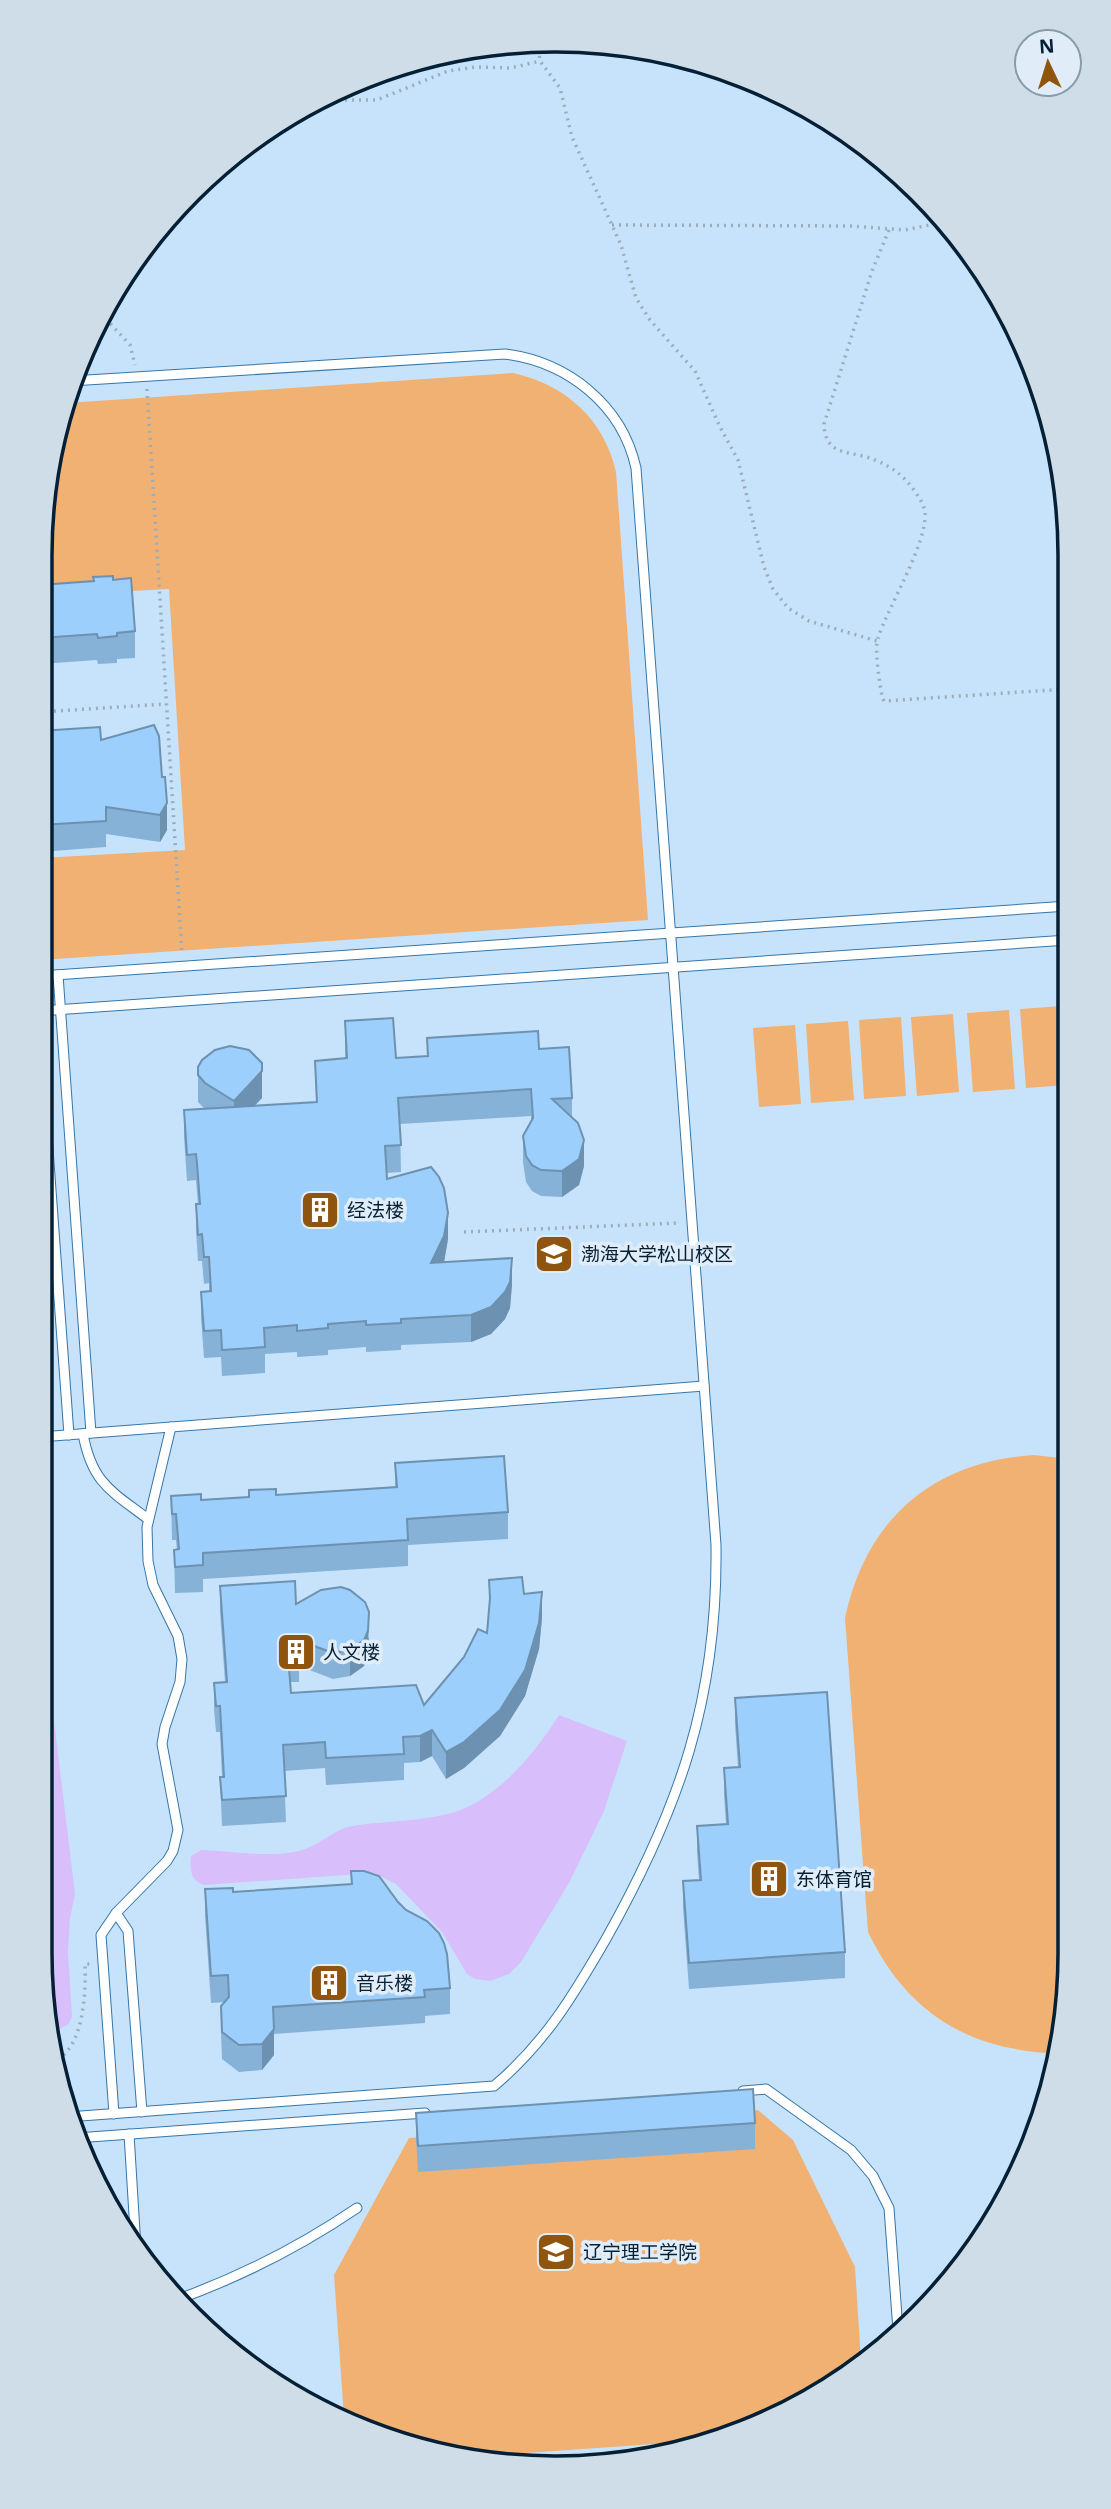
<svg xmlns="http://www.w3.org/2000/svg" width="1111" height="2509" font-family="'Noto Sans','Noto Sans SC',sans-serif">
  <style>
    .built { fill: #c7e3fb }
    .green { fill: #f0b173 }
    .water { fill: #d8befb }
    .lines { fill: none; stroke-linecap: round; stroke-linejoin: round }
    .service-casing { stroke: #3676a8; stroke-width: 11 }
    .path { stroke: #9bacba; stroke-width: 3.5; stroke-dasharray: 2 5; stroke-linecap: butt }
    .service { stroke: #fff; stroke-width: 9 }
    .wall { fill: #86b2d8 }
    .shaded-wall { fill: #6d91b0 }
    .building { fill: #9ccffb; stroke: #6d91b0; stroke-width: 2 }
    .labels { text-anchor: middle; stroke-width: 7; stroke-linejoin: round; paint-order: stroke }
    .poi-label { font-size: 19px; fill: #052034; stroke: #e0edf8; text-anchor: start }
    .rim { fill: none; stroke: #052034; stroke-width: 3.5 }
  </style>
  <rect width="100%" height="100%" fill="#e0edf8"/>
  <!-- built -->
  <path class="built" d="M522 41 623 45 721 68 869 146 964 242 1031 358 1066 488 1071 1954 1043 2119 1002 2211 943 2293 813 2400 721 2442 623 2464 455 2459 298 2400 168 2293 109 2211 68 2119 40 1954V555L68 390 109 298 168 215 242 146 328 93 423 58Z"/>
  <!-- green -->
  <g class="green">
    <path d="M513 373C566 385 604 419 616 472L648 920 40 960V858L185 850 169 589 40 596V555L66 403Z"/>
    <path d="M1062 1006 1068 1085 1026 1088 1020 1009Z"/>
    <path d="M1009 1010 1015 1089 973 1092 967 1013Z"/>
    <path d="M953 1014 959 1092 917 1096 911 1017Z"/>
    <path d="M901 1017 906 1096 864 1099 859 1020Z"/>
    <path d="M848 1021 854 1100 811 1103 806 1024Z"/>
    <path d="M795 1025 801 1104 759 1107 753 1028Z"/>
    <path d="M1034 1455 1069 1459 1071 1953 1054 2053H1047C962 2047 905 2009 868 1932L845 1618C866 1519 933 1461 1034 1455Z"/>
    <path d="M758 2110 793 2140 855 2267 861 2360 813 2400 725 2439 453 2458 344 2417 334 2275 409 2138Z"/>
  </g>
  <!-- water -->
  <g class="water">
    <path d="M40 1519 43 1522 51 1696 75 1894 70 1918 68 1952 72 2016 69 2024 53 2032 40 1953Z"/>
    <path d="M559 1715 627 1741 604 1811 569 1883 521 1962 509 1974 490 1981 475 1979 467 1974 442 1932 396 1884 374 1873 204 1885C190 1881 190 1869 191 1856L201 1850C233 1851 266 1858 299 1851 316 1847 330 1833 347 1827 379 1821 412 1822 443 1815 492 1806 534 1755 559 1715Z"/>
  </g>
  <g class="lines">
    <!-- service casing -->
    <g class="service-casing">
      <g id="service">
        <path d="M58 975 91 1433"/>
        <path d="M40 976 1068 906"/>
        <path d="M40 1011 1068 940"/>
        <path d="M40 1040 69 1435"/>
        <path d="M83 1434C92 1483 111 1491 148 1519"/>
        <path d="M40 1437 704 1386"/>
        <path d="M116 1913 128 1931 142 2112"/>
        <path d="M743 2091 766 2089 851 2150 873 2176 889 2208 898 2330"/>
        <path d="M114 2114 101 1935 116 1913 167 1861 173 1851 178 1830 162 1744 165 1727 180 1682 182 1659 178 1636 153 1585 148 1561 147 1527 171 1427"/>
        <path d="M67 2117 494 2086C545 2043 573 1996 606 1939 680 1807 718 1698 716 1545L636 468C622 405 568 362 505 354L71 381"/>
        <path d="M129 2134 136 2248"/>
        <path d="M76 2138 425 2113"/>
        <path d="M176 2300C240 2277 301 2246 357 2208"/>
      </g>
    </g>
    <!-- path -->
    <g class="path">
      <path d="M538 42 540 61 560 88 572 137 621 245 636 298 650 320 695 371 720 427 738 460 764 567 773 589 788 608 809 621 877 641"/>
      <path d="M317 100H377L448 71 476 67 511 68 540 61"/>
      <path d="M612 225 851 226 905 230 944 222"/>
      <path d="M889 230 872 271 824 424C825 458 852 450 875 460 893 467 905 477 916 493 920 499 924 505 925 512 928 542 888 607 878 638 874 652 880 682 882 697L884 701 1067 689"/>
      <path d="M103 312 107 320 130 345 135 365"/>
      <path d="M147 389 182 954"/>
      <path d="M40 712 166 704"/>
      <path d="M464 1232 678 1223"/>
      <path d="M58 2059C84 2044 86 1992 85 1964H91"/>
    </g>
    <!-- service -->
    <use href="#service" class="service"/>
  </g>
  <!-- wall -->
  <g class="wall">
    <path d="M113 580 135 631V658L117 659V663L98 664 97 660 40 664V585Z"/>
    <path d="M154 725 167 830 160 842 106 834V847L40 852V731L101 740Z"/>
    <path d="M345 1021 396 1058 427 1056V1038L539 1049 572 1098V1118L584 1166 579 1185 562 1197 541 1196 532 1191 526 1182 523 1162V1136L531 1120V1116L400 1124 401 1172 387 1173V1179L448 1239 444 1262 512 1284 510 1308 505 1319 491 1334 471 1342 401 1345V1350L366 1352V1347L328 1350V1355L297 1357V1352L265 1354V1373L222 1376 221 1357 204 1358 201 1318V1292L209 1291V1283L204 1284 202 1261H198L196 1231V1204H198L196 1180 187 1181 184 1137V1110L205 1109 198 1102V1067L262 1098 254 1106 316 1102 315 1061 345 1058Z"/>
    <path d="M395 1463 508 1512V1539L408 1545V1566L203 1579V1592L175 1593 174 1550H177L176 1540H172L171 1496 201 1500 395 1487Z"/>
    <path d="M489 1580 524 1594 542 1618 539 1649 525 1696 500 1736 464 1768 446 1779 432 1756 420 1762 404 1763V1780L326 1785 325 1768 284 1771 286 1822 222 1826 220 1777H222L220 1732H216L214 1709V1683L225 1682 220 1612V1586L296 1604 369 1638 368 1657 364 1666 350 1676 333 1679 299 1666V1682H290L291 1693 424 1705 487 1633 489 1610Z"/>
    <path d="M735 1698 845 1952V1978L689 1989 683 1908V1881L699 1880 697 1852V1826L726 1824 724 1795V1768L738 1767 735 1724Z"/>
    <path d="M351 1871 450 1988V2014L425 2016V2023L274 2034V2055L262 2070 239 2072 222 2059 221 2032V2006L225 2002 211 2003 205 1916V1889L233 1892 351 1884Z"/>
    <path d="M416 2113 755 2123V2149L418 2172 416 2139Z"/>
  </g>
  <!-- shaded-wall -->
  <g class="shaded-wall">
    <path d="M167 803V830L160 842V815Z"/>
    <path d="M262 1071V1098L234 1127V1101Z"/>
    <path d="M584 1140V1166L579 1185 562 1197V1171Z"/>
    <path d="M448 1213V1239L444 1262 431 1263Z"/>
    <path d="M512 1258V1284L510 1308 505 1319 491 1334 471 1342V1315Z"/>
    <path d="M542 1592V1618L539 1649 525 1696 500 1736 464 1768 446 1779V1752Z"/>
    <path d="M369 1612 368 1657 364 1666 350 1676V1650Z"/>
    <path d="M432 1730V1756L420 1762V1736Z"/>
    <path d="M274 2029V2055L262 2070V2044Z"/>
  </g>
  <!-- building -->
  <g class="building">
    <path d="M113 576V580L131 578 135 631 117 633V636L98 638 97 634 40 638V585L94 581 93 577Z"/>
    <path d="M154 725 159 736 162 777H165L167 803 160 815 106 807V821L40 825V731L100 727 101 740Z"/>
    <path d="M393 1018 396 1058 428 1056 427 1038 538 1031 539 1049 569 1047 572 1098 552 1099 578 1123 584 1140 579 1159 562 1171 541 1170 532 1165 526 1156 523 1136 533 1118 531 1089 398 1098 401 1145 385 1146 387 1179 431 1167 439 1177 444 1188 448 1213 444 1236 431 1263 512 1258 510 1282 505 1292 491 1307 471 1315 401 1319V1323L366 1325V1321L328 1324V1328L297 1331V1325L264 1328 265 1347 222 1350 221 1330 204 1331 201 1292 211 1291 209 1257H204L202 1234 198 1235 196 1204H200L197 1163 196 1154 187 1155 184 1110 317 1102 315 1061 347 1058 345 1021Z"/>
    <path d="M230 1046 249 1050 262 1063V1071L234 1101 205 1083 198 1075V1067L202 1060 215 1050Z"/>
    <path d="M504 1456 508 1512 407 1519 408 1540 203 1553V1565L175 1567 174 1550 179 1549 176 1514H172L171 1496 201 1494V1500L249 1497V1490L276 1489V1495L397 1487 395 1463Z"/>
    <path d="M522 1577 524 1594 542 1592 539 1623 525 1670 500 1710 464 1742 446 1752 432 1730 420 1736 403 1737 404 1754 326 1758 325 1742 283 1745 286 1796 222 1800 220 1777H224L220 1706H216L214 1683 227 1682 220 1586 295 1581 296 1604 321 1590 341 1587 350 1590 365 1602 369 1612 368 1631 364 1640 350 1650 333 1653 298 1640 299 1655 288 1656 291 1693 416 1685 424 1705 464 1657 478 1629 487 1633 490 1598 489 1580Z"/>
    <path d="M827 1692 845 1952 689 1963 683 1881 701 1880 697 1826 728 1824 724 1768 740 1767 735 1698Z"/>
    <path d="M351 1871H364L379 1876 398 1902 406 1910 427 1921 439 1933 444 1943 447 1954 450 1988 424 1990 425 1997 273 2007 274 2029 262 2044 239 2045 222 2032 221 2006 229 1997 228 1975 211 1976 205 1889 233 1888V1892L352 1884Z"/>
    <path d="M753 2089 755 2123 418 2146 416 2113Z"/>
    <path d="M77 2139H81L82 2152Z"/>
  </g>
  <!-- icons -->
  <defs>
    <g id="building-square" transform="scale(2.0125)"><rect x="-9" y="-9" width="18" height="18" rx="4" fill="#8f550f" stroke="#e0edf8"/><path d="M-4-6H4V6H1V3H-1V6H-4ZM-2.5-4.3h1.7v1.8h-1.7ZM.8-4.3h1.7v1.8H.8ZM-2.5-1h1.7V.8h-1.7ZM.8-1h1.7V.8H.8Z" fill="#fff"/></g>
    <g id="university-square" transform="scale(2.0125)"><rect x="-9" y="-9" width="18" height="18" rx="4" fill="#8f550f" stroke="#e0edf8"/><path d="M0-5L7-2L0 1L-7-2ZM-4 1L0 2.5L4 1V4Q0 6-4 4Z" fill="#fff"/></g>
  </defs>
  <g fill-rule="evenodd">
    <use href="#building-square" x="320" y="1210"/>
    <use href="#university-square" x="554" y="1254"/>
    <use href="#building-square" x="296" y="1652"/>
    <use href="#building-square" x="769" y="1879"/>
    <use href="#building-square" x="329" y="1983"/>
    <use href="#university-square" x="556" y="2252"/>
  </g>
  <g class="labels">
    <!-- poi labels -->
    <g class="poi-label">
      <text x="347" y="1217">经法楼</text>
      <text x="581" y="1261">渤海大学松山校区</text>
      <text x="323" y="1659">人文楼</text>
      <text x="796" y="1886">东体育馆</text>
      <text x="356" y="1990">音乐楼</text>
      <text x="583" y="2259">辽宁理工学院</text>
    </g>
  </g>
  <!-- crop -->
  <path d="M0 0H1111V2509H0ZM555 52H555A503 503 0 0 1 1058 555V1953A503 503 0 0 1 555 2456H555A503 503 0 0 1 52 1953V555A503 503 0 0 1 555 52Z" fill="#cedde8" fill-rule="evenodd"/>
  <path class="rim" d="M555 52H555A503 503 0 0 1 1058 555V1953A503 503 0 0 1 555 2456H555A503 503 0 0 1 52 1953V555A503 503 0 0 1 555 52Z"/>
  <!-- north arrow -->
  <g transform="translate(1048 63) rotate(356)"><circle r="33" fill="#e0edf8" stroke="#889baa" stroke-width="2"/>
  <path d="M0-5L12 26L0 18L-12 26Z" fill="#8f550f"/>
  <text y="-10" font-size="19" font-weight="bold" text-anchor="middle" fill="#052034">N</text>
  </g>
</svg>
